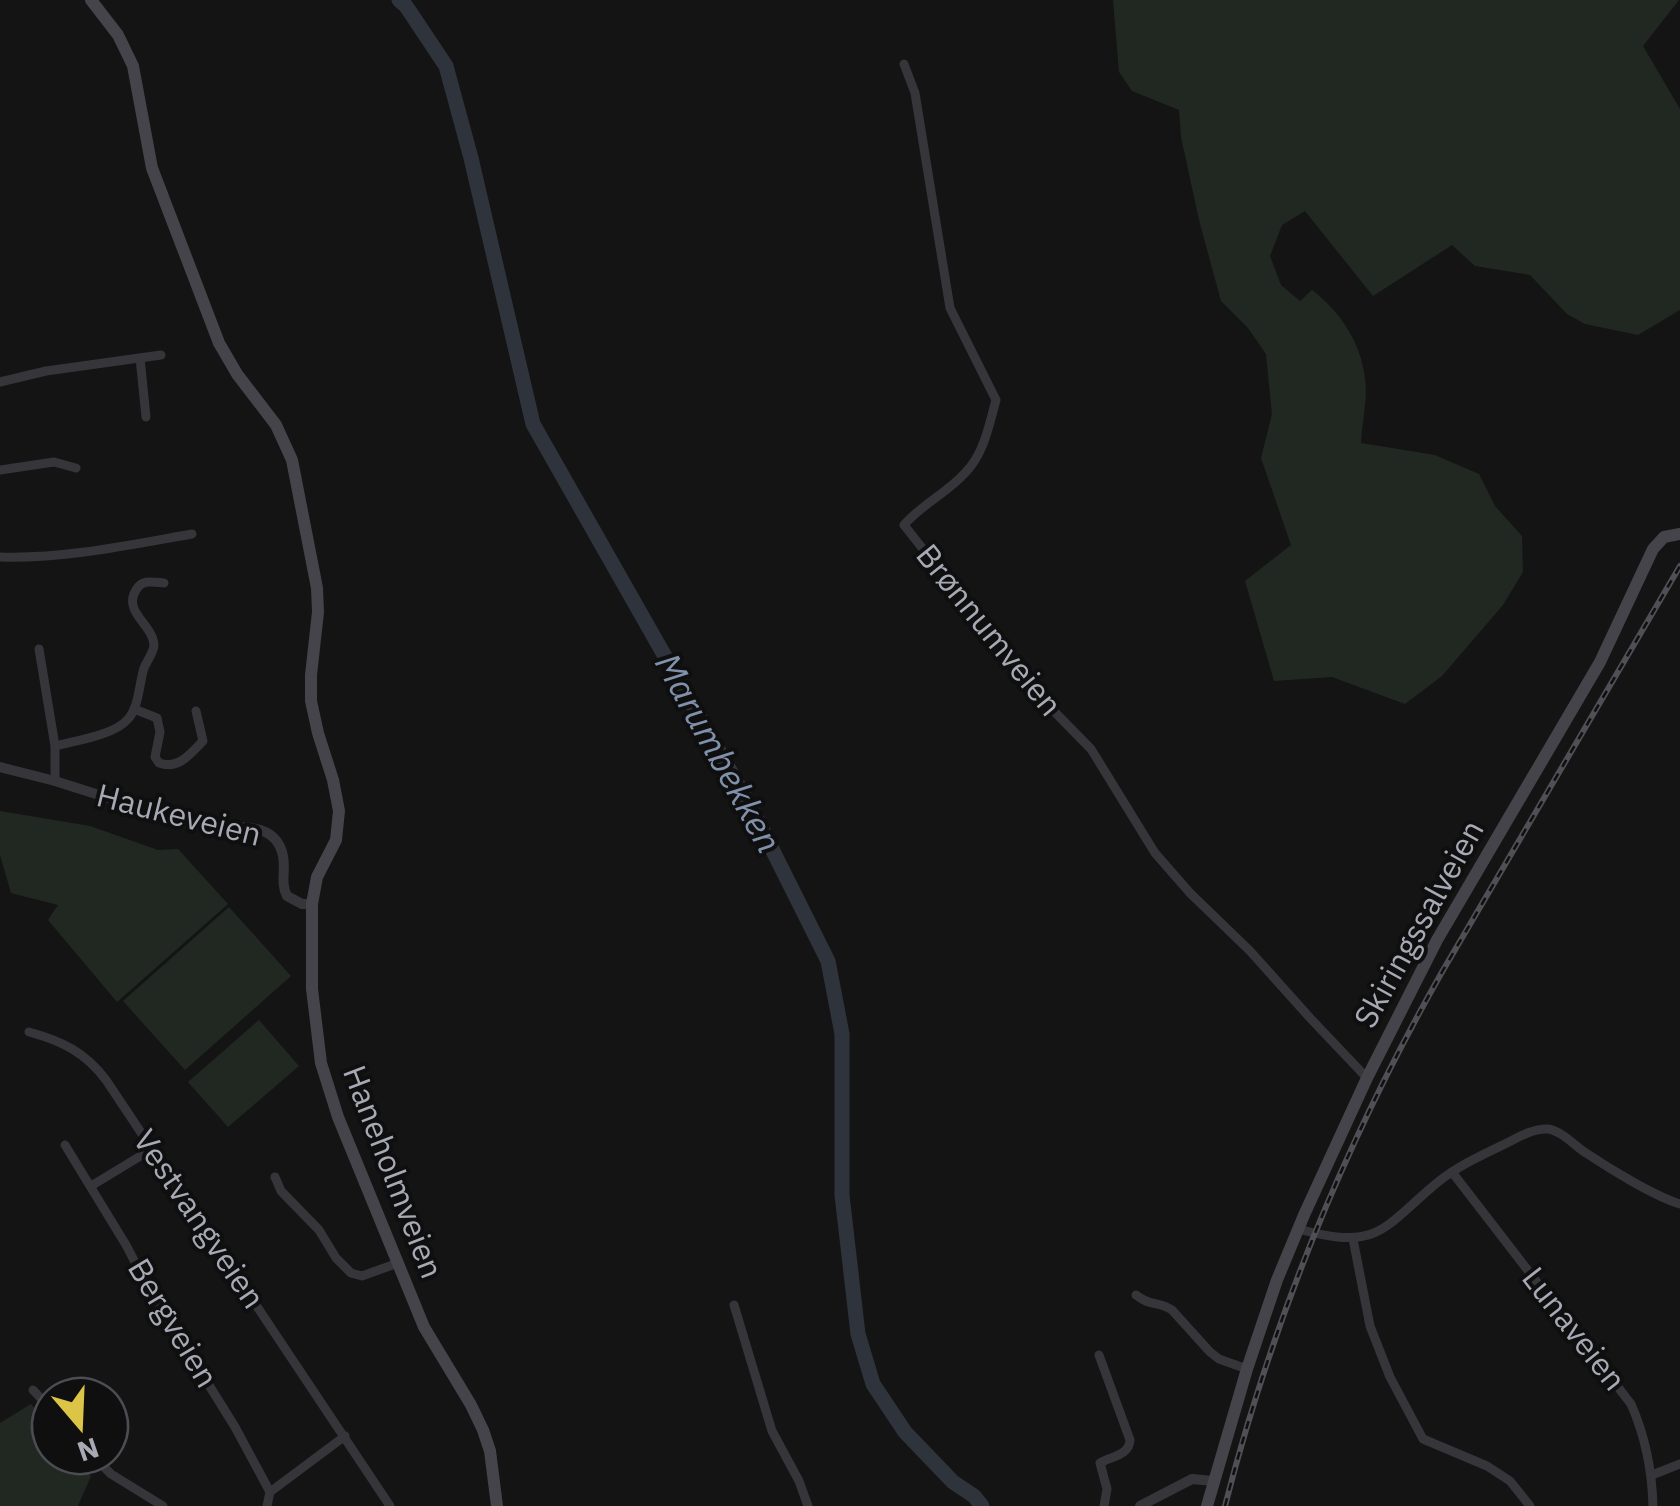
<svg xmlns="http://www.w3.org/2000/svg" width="1680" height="1506" font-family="'IBM Plex Sans',sans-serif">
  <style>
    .green { fill: #212822 }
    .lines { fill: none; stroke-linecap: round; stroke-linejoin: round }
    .river { stroke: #2f343c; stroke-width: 15 }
    .minor { stroke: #35353a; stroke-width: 9 }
    .tertiary { stroke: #35353a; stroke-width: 10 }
    .secondary { stroke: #44444a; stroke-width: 12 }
    .rail-casing { stroke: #4f4f55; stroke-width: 6 }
    .rail { stroke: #0f0f10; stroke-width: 2.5; stroke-dasharray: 8; stroke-linecap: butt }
    .labels { text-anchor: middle; stroke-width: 8; stroke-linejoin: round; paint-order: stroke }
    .street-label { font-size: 32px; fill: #a7a9b4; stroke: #0f0f10 }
    .water-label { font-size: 35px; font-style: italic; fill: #8291ab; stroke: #0f0f10 }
  </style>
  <rect width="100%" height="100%" fill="#141415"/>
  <!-- green -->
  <g class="green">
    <path d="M1113 0H1679L1643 46 1680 109V310L1638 335 1585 324 1567 314 1530 275 1475 266 1452 245 1373 296 1305 211 1282 225 1270 256 1281 285 1300 301 1312 290C1340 311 1361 343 1365 378 1368 398 1362 422 1361 443L1435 455 1479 474 1495 506 1522 536 1523 572 1503 605 1442 676 1405 704 1332 677 1274 681 1245 581 1291 545 1261 458 1272 414 1266 354 1248 328 1221 301 1199 220 1181 137 1179 110 1132 91 1119 72Z"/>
    <path d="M0 811 90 826 158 850 178 849 228 904 117 1002 48 920 58 905 11 893 0 855Z"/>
    <path d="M229 907 291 976 185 1070 123 1001Z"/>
    <path d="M259 1020 299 1066 228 1127 188 1082Z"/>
    <path d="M31 1404 50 1427V1456H74L91 1476 78 1506H0V1423Z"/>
  </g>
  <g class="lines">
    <!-- river -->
    <path class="river" d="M399 0 406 6 446 66 471 158 533 424 754 813 828 961 842 1034V1195L858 1334 873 1384 905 1432 953 1482 974 1496 982 1506"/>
    <!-- minor -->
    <g class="minor">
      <path d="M904 64 915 93 950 308 996 400C989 425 984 454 965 473 947 493 922 504 904 525L1039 696 1091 749 1155 853 1190 893 1250 951 1311 1019 1367 1078"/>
      <path d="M140 358 146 417"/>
      <path d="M0 382 46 371 161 355"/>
      <path d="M0 470 54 462 76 468"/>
      <path d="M0 557C64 559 129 545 192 534"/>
      <path d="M39 649 55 746V781"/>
      <path d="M134 709 157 718 160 732 155 757 159 763C179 770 190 754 203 741L196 711"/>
      <path d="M55 746C75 741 115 735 128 719 139 707 139 684 144 668 147 661 153 653 154 646 154 625 122 612 136 590 142 579 153 582 164 583"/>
      <path d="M29 1032C62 1041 85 1052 106 1080L390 1506"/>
      <path d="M65 1145 126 1245 148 1287 235 1427 270 1492 267 1506"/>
      <path d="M1452 1172 1631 1404C1646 1438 1652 1470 1653 1506"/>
      <path d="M275 1177 281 1191 319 1230 336 1258 351 1273 362 1276 398 1263"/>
      <path d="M91 1186 152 1149"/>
      <path d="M1298 1229C1380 1251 1381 1229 1438 1182 1458 1166 1482 1155 1505 1144 1517 1138 1533 1128 1548 1129 1562 1131 1575 1146 1586 1153 1610 1169 1654 1196 1680 1204"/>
      <path d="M1353 1239 1370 1326 1390 1377 1423 1439 1487 1466 1510 1481 1530 1506"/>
      <path d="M1136 1295C1151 1307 1159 1301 1172 1310L1210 1352 1219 1359 1247 1369"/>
      <path d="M734 1305 772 1431 799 1481 808 1506"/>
      <path d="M1099 1355 1130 1440C1129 1456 1111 1456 1100 1463L1107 1489 1104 1506"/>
      <path d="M33 1390 50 1408"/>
      <path d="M93 1456 111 1474 163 1506"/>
      <path d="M1652 1475 1680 1464"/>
      <path d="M270 1492 345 1436"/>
    </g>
    <!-- tertiary -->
    <g class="tertiary">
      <path d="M0 767 55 781 184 822C192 823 200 825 208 826 236 828 276 820 283 856 286 871 280 882 287 896L302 904H312"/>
      <path d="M1140 1506 1192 1479 1213 1481"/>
    </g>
    <!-- secondary -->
    <g class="secondary">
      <path d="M91 0 118 35 133 66 152 168 219 343 237 374 276 425 292 460 317 588 318 612 311 675V701L318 733 333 780 339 811 336 840 317 877 312 904V989L321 1063 338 1117 424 1327 471 1405 483 1430 490 1451 497 1506"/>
      <path d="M1207 1506 1247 1369 1277 1280 1304 1215 1367 1078 1437 940 1600 662 1653 549 1664 537 1680 534"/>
    </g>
    <!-- rail casing -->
    <g class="rail-casing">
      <path id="rail" d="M1225 1506C1273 1318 1346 1141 1442 972L1680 566"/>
    </g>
    <!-- rail -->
    <use href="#rail" class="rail"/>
  </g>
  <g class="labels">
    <!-- street labels -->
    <g class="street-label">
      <text transform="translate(989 630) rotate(51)" y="11">Brønnumveien</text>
      <text transform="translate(179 815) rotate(14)" y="11">Haukeveien</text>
      <text transform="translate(1419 924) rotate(-61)" y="11">Skiringssalveien</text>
      <text transform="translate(393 1172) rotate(69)" y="11">Haneholmveien</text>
      <text transform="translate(199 1219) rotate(56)" y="11">Vestvangveien</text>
      <text transform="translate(173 1323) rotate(59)" y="11">Bergveien</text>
      <text transform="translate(1574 1329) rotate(52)" y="11">Lunaveien</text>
    </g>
    <!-- water labels -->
    <g class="water-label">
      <text transform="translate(718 753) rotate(61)" y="12">Marumbekken</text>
    </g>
  </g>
  <!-- north arrow -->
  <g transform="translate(80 1426) rotate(161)"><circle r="48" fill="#0f0f10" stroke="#4c4d52" stroke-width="2.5"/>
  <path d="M0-8L18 38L0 25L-18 38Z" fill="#dbc446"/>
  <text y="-15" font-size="28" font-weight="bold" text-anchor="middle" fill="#a7a9b4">N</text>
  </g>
</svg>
